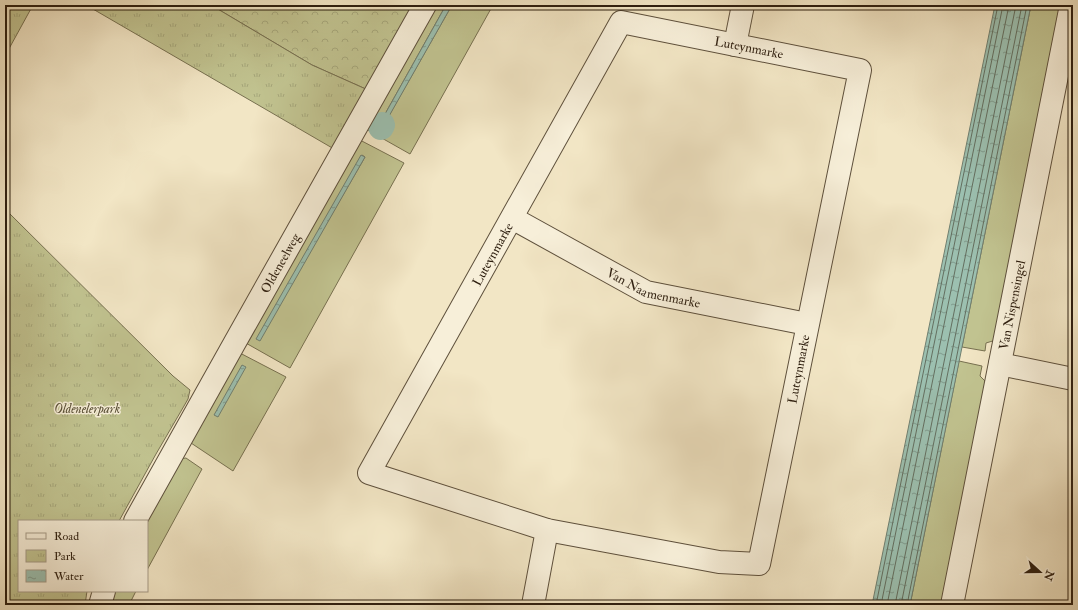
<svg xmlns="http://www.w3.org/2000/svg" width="1078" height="610" font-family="'IM FELL Double Pica',serif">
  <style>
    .green { fill: #c1c390; stroke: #777050; fill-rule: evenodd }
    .forest { fill: url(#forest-crowns); stroke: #777050 }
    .park { fill: url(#park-tufts); stroke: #777050 }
    .water { fill: url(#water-ripples); stroke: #707f70 }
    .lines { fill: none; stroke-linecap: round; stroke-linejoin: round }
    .shore { stroke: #646f60; stroke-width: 1 }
    .canal { stroke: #9cc0b0; stroke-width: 26 }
    .minor-casing { stroke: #5e503c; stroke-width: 24 }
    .minor { stroke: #f7efd9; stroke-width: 22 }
    .labels { text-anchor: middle; stroke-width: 3; stroke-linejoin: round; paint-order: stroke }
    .street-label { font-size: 13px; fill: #2d1e0f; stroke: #f7efd9 }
    .park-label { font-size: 13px; font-style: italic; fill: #595036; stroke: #f7efd9 }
  </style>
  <defs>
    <pattern id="forest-crowns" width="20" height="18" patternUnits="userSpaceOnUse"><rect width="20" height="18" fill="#c1c390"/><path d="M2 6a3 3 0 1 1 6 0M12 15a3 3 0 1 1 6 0" fill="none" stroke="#a6a77b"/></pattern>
    <pattern id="park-tufts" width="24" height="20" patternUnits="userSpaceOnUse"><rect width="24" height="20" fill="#c1c390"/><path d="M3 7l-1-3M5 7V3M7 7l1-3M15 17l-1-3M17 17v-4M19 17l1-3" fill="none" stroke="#a6a77b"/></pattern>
    <pattern id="water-ripples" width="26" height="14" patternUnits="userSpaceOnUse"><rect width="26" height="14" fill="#9cc0b0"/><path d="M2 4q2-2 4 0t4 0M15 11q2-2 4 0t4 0" fill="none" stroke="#809b8e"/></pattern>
  </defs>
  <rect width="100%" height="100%" fill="#f2e6c5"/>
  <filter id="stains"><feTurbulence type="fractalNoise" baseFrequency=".005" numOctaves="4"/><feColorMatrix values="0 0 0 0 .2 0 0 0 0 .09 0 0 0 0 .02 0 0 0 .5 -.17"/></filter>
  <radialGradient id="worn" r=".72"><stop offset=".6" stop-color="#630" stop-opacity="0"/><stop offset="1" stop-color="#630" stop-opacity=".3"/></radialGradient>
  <!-- green -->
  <g class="green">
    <path d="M433 5H446L380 123 383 126 452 5H493L410 154 364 128Z"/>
    <path d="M1031 5H1064L996 340 986 343 985 351 962 347Z"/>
    <path d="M358 139 404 163 290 368 244 342ZM362 155 365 157 259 340Z"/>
    <path d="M238 352 286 377 233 471 188 441Z"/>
    <path d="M959 361 982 366 980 376 987 383 942 605H910Z"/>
    <path d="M186 458 202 469 147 570V521L178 459Z"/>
    <path d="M110 591H136L131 601 130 605H108Z"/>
  </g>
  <!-- forest -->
  <path class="forest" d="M211 5H413L368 90 312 65Z"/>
  <!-- park -->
  <g class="park">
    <path d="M5 5H33L5 56Z"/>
    <path d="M86 5H211L312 65 368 90 334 149Z"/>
    <path d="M5 209 173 376 190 390 188 399 184 406 156 454 119 521H19V591H87L85 605H5Z"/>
  </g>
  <!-- water -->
  <g class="water">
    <path d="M446 5H452L384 125H380V123Z"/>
    <path d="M995 5H1031L910 605H872Z"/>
    <path d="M361 155 365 157 260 341 256 339Z"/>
    <path d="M242 365 246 367 218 417 214 415Z"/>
  </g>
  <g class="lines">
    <!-- shore -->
    <g class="shore">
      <path d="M876 605 998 5"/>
      <path d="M881 605 1003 5"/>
      <path d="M887 605 1009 5"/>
      <path d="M895 605 1016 5"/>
      <path d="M901 605 1022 5"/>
      <path d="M907 605 1027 5"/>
    </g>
    <!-- canal -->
    <path class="canal" d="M381 127 382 125"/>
    <!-- minor casing -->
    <g class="minor-casing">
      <g id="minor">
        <path d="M621 22 860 70 759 564 719 562 547 530 369 473Z"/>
        <path d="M735 45 743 5"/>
        <path id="s1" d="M512 218 646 292 807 324"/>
        <path d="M1000 364 1073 379"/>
        <path id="s2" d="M135 521 234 344 425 5"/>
        <path d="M100 605 104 591"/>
        <path d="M533 605 547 530"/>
        <path id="s3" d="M952 605 1071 5"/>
      </g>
    </g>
    <!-- minor -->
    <use href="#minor" class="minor"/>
  </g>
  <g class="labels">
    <!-- street labels -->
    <g class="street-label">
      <text transform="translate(749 47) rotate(11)" y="5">Luteynmarke</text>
      <text transform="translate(492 254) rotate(-61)" y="5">Luteynmarke</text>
      <text dy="5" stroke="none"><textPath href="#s2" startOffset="296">Oldeneelweg</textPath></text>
      <text dy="5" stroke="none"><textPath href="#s1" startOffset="159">Van Naamenmarke</textPath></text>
      <text dy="5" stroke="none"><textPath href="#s3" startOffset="306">Van Nispensingel</textPath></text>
      <text transform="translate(798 369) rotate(-79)" y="5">Luteynmarke</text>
    </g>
    <!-- park labels -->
    <g class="park-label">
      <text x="87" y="413">Oldenelerpark</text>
    </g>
  </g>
  <!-- margin -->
  <rect width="1078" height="610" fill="none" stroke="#f2e6c5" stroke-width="20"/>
  <rect x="6" y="6" width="1066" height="598" fill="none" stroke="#2d1e0f" stroke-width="2"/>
  <rect x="10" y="10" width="1058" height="590" fill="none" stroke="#2d1e0f"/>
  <!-- legend -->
  <rect x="18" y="520" width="130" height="72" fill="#f7efd9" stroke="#a69b88"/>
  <rect x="26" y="533" width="20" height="6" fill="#f7efd9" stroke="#a69b88"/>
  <text x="54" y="540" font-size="12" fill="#2d1e0f">Road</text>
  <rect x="26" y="550" width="20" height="12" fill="url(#park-tufts)" stroke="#a69b88"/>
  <text x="54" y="560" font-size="12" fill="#2d1e0f">Park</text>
  <rect x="26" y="570" width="20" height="12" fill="url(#water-ripples)" stroke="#a69b88"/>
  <text x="54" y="580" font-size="12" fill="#2d1e0f">Water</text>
  <!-- north arrow -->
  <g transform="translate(1040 572) rotate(111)" stroke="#f7efd9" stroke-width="3" paint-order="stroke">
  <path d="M0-3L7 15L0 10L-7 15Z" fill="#2d1e0f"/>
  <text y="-6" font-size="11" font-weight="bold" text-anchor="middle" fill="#2d1e0f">N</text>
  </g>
  <rect width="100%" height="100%" filter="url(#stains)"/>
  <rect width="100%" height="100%" fill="url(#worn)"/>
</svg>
